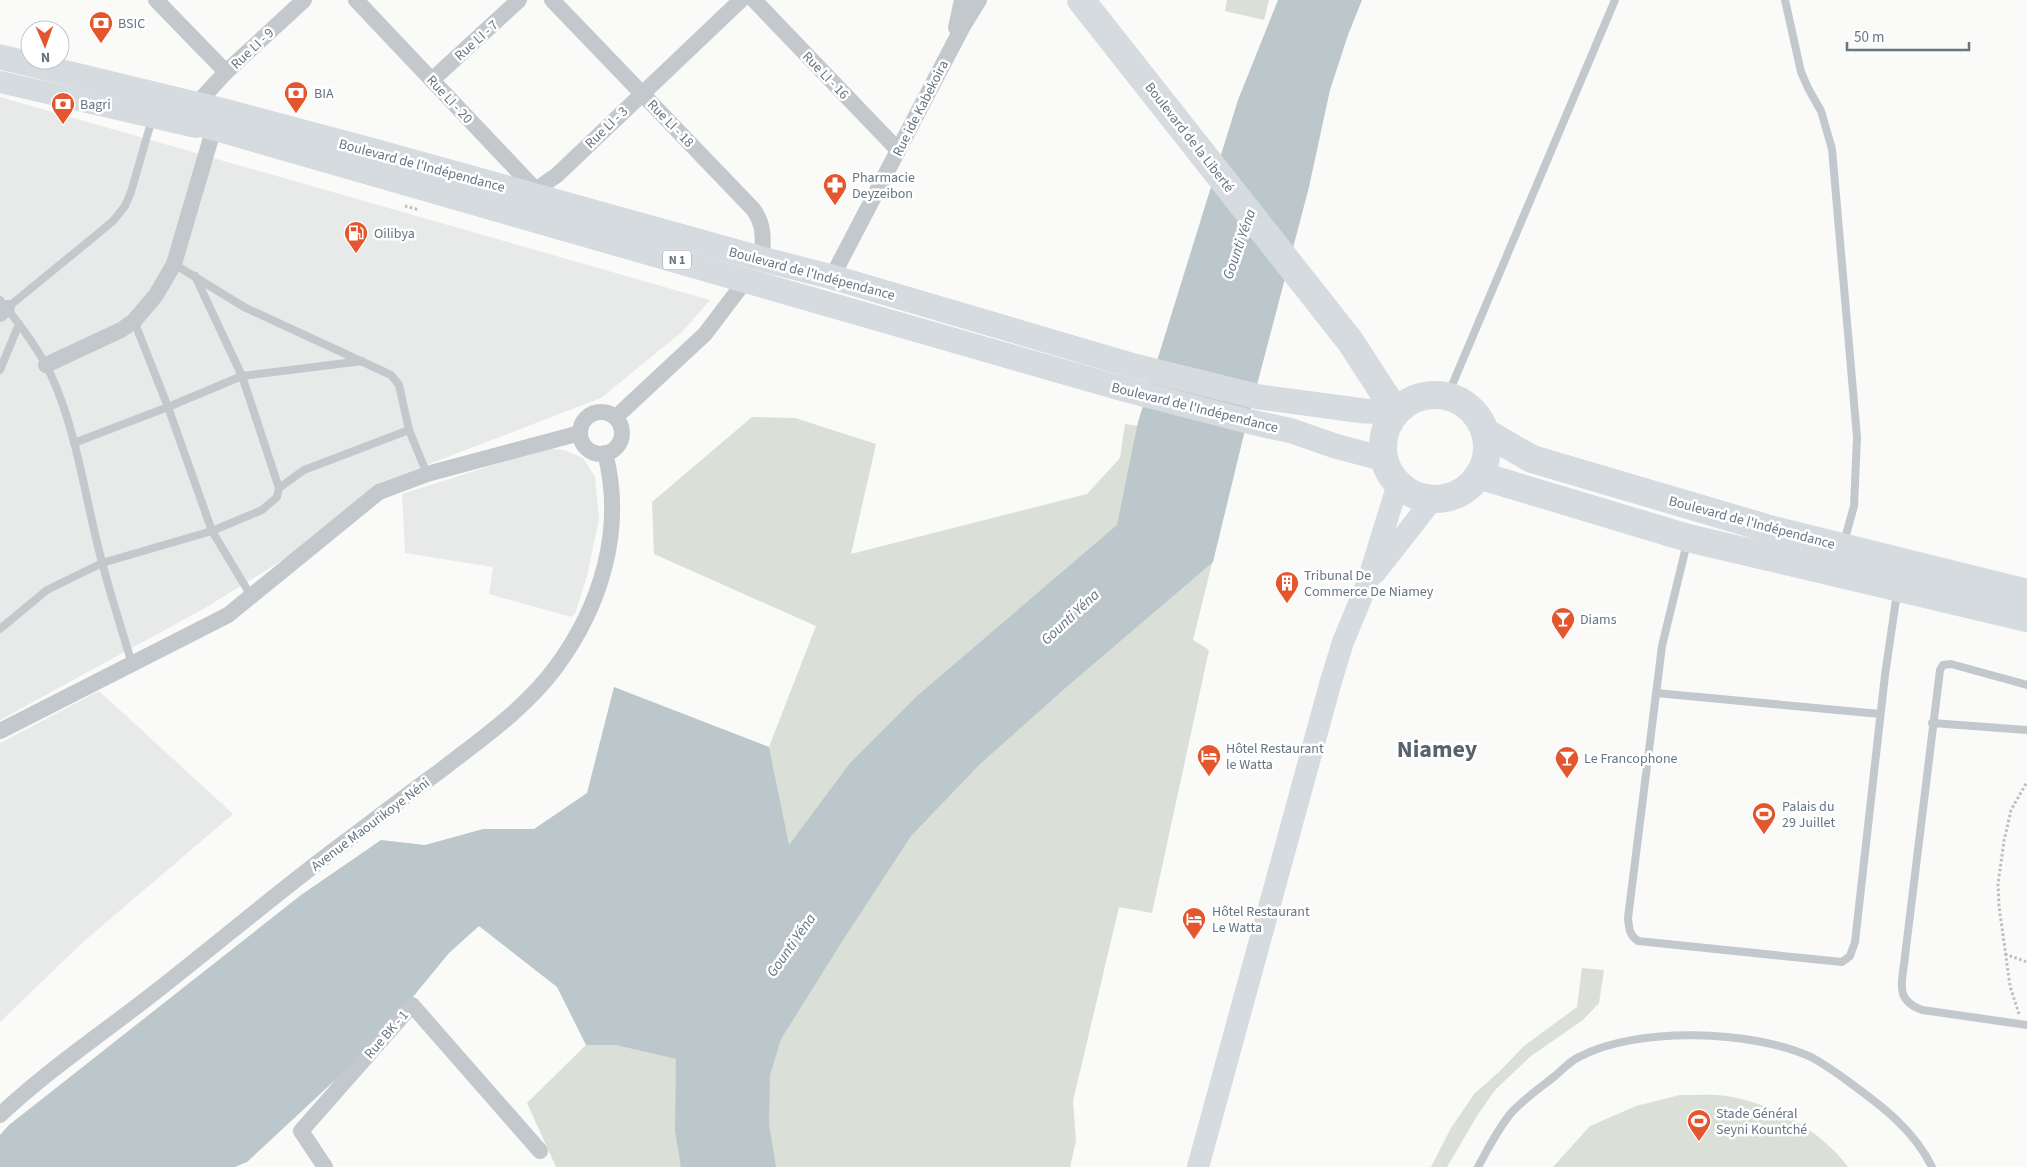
<svg xmlns="http://www.w3.org/2000/svg" width="2027" height="1167" font-family="'Source Sans 3',sans-serif">
  <style>
    .built { fill: #e8e9e9 }
    .green { fill: #dadfd7 }
    .water { fill: #bbc7cb }
    .lines { fill: none; stroke-linecap: round; stroke-linejoin: round }
    .path { stroke: #bbbfc2; stroke-width: 3; stroke-dasharray: 2.5 2.5; stroke-linecap: butt }
    .lane { stroke: #c3c8cc; stroke-width: 8 }
    .street { stroke: #c3c8cc; stroke-width: 16 }
    .secondary { stroke: #d6dbdf; stroke-width: 22 }
    .primary { stroke: #d6dbdf; stroke-width: 25 }
    .highway { stroke: #d6dbdf; stroke-width: 28 }
    .labels { text-anchor: middle; stroke-width: 5; stroke-linejoin: round; paint-order: stroke }
    .shield { fill: #fff; stroke: #939fa8; stroke-width: 1 }
    .shield-label { font-size: 12px; font-weight: bold; fill: #657683 }
    .poi-label { font-size: 14px; fill: #657683; stroke: #fff; text-anchor: start }
    .street-label { font-size: 14px; fill: #657683; stroke: #fff }
    .water-label { font-size: 15px; font-style: italic; fill: #60757c; stroke: #fff }
    .town-label { font-size: 24px; font-weight: bold; fill: #57646e; stroke: #fff }
  </style>
  <rect width="100%" height="100%" fill="#fafaf8"/>
  <!-- built -->
  <g class="built">
    <path d="M0 97 710 300 683 331 601 398 382 482 294 553 205 608 0 720Z"/>
    <path d="M547 448 564 450 583 458 595 477 599 519 587 576 575 614 571 617 489 594 493 567 405 553 402 494Z"/>
    <path d="M99 691 233 814 83 942 0 1022V743Z"/>
  </g>
  <!-- green -->
  <g class="green">
    <path d="M1227 0H1269L1264 20 1225 11Z"/>
    <path d="M752 417 795 418 876 444 851 554 1087 494 1120 458 1125 424 1242 442 1193 640 1209 650 1152 913 1119 907 1073 1101 1076 1141 1070 1167H556L527 1103 586 1045H615L676 1059 788 845 769 747 816 626 654 554 652 502Z"/>
    <path d="M1582 968 1604 970 1599 1003 1583 1020 1531 1056 1495 1090 1477 1116 1447 1167H1431L1451 1128 1475 1093 1499 1072 1524 1046 1577 1007Z"/>
    <path d="M1680 1095C1695 1095 1712 1094 1727 1096 1771 1103 1821 1130 1848 1167H1553L1590 1126 1636 1106Z"/>
  </g>
  <!-- water -->
  <path class="water" d="M1278 0H1362L1348 35 1330 90 1309 187 1242 442 1213 562 1063 690 979 765 911 836 843 940 781 1039 770 1075 769 1124 776 1167H681L675 1131 676 1059 615 1045H586L557 987 479 926 449 953 375 1043 247 1162 235 1167H0V1135L9 1125 301 895 381 840 425 845 483 829H534L587 793 614 687 769 747 789 845 850 763 917 696 1117 525 1138 422 1238 100Z"/>
  <g class="lines">
    <!-- path -->
    <g class="path">
      <path d="M405 206 416 209 417 207"/>
      <path d="M2005 954 2027 962"/>
      <path d="M2019 1014 2010 986 1999 906 1998 884 2004 841 2011 810 2027 782"/>
    </g>
    <!-- lane -->
    <g class="lane">
      <path d="M1785 0 1801 72 1808 88 1821 111 1832 149 1857 437 1854 506 1844 542"/>
      <path d="M174 264 244 307 391 375 399 385 409 430 427 474"/>
      <path d="M195 276 242 376 279 488"/>
      <path d="M0 300C19 323 38 348 51 375 78 434 85 500 102 562 111 597 122 630 132 664"/>
      <path d="M7 308 95 236 113 221 125 206 131 192 152 119"/>
      <path d="M134 321 168 407 212 531 251 596"/>
      <path d="M0 370 19 324"/>
      <path d="M1447 397 1615 0"/>
      <path d="M74 443 168 407 242 376 362 361"/>
      <path d="M1687 543 1662 646 1628 918C1629 928 1629 935 1638 941L1842 962 1850 956 1855 942 1885 675 1897 593"/>
      <path d="M0 629 47 590 102 563 212 531 262 510 277 497 279 488 304 470 409 430"/>
      <path d="M2027 685 1951 664 1943 665 1940 670 1905 956C1903 980 1893 1000 1922 1010L2027 1025"/>
      <path d="M1656 693 1880 714"/>
      <path d="M1932 723 2027 730"/>
      <path d="M1478 1167C1488 1149 1498 1128 1512 1112 1524 1099 1541 1087 1555 1076 1562 1070 1570 1061 1579 1057 1637 1026 1752 1030 1811 1057 1824 1064 1837 1073 1849 1082 1882 1106 1914 1130 1932 1167"/>
    </g>
    <!-- street -->
    <g class="street">
      <path d="M156 0 226 72"/>
      <path d="M356 0 535 189"/>
      <path d="M552 0 753 209C765 225 763 240 762 259"/>
      <path d="M754 0 898 150"/>
      <path d="M956 28 962 0"/>
      <path d="M432 80 519 0"/>
      <path d="M203 97 226 72 304 0"/>
      <path d="M523 192 540 187 557 175 741 0"/>
      <path d="M832 277 963 26 979 0"/>
      <path d="M0 314 7 308"/>
      <path d="M46 365 121 330 134 321 156 295 174 264 213 131"/>
      <circle cx="601" cy="433" r="21"/>
      <path d="M616 417 705 334 746 280"/>
      <path d="M0 731 228 615 379 492 427 474 580 433"/>
      <path d="M0 1115C51 1067 109 1029 163 986 224 938 283 888 345 842 377 818 408 794 440 771 481 739 525 709 556 667 601 606 625 529 605 453"/>
      <path d="M325 1167 301 1131 412 1005 540 1151"/>
    </g>
    <!-- secondary -->
    <g class="secondary">
      <path d="M0 82 196 127"/>
      <path d="M1375 573 1433 499"/>
      <path d="M1198 1167 1331 681 1343 642 1367 584 1398 484"/>
    </g>
    <!-- primary -->
    <g class="primary">
      <path d="M0 57 232 113 378 152 762 259 832 277 1134 366 1259 397 1364 411 1396 412"/>
      <path d="M179 118 1127 390 1251 422 1292 431 1335 446 1384 459"/>
    </g>
    <!-- highway -->
    <g class="highway">
      <path d="M1081 0 1350 341 1396 412"/>
      <circle cx="1435" cy="447" r="52"/>
      <path d="M1485 432 1532 459 1773 530 2027 593"/>
      <path d="M1478 475 1688 538 2027 618"/>
    </g>
  </g>
  <!-- icons -->
  <defs>
    <g id="bank-pin" transform="scale(1.25)"><path d="M0 17L-7.5 6A9.5 9.5 0 1 1 7.5 6Z" fill="#e4572e" stroke="#fff"/><path d="M-6-4H6V4H-6ZM0-2.3a2.3 2.3 0 1 0 0 4.6a2.3 2.3 0 1 0 0-4.6Z" fill="#fff"/></g>
    <g id="pharmacy-pin" transform="scale(1.25)"><path d="M0 17L-7.5 6A9.5 9.5 0 1 1 7.5 6Z" fill="#e4572e" stroke="#fff"/><path d="M-2-6h4v4h4v4h-4v4h-4v-4h-4v-4h4Z" fill="#fff"/></g>
    <g id="fuel-pin" transform="scale(1.25)"><path d="M0 17L-7.5 6A9.5 9.5 0 1 1 7.5 6Z" fill="#e4572e" stroke="#fff"/><path d="M-5.5-6h7V0h2V4h1.3V-2.5L3-4.5l.8-.8L6-3V5H2.5V1h-1V6h-7ZM-4.2-4.7v3.2H.2V-4.7Z" fill="#fff"/></g>
    <g id="building-pin" transform="scale(1.25)"><path d="M0 17L-7.5 6A9.5 9.5 0 1 1 7.5 6Z" fill="#e4572e" stroke="#fff"/><path d="M-4-6H4V6H1V3H-1V6H-4ZM-2.5-4.3h1.7v1.8h-1.7ZM.8-4.3h1.7v1.8H.8ZM-2.5-1h1.7V.8h-1.7ZM.8-1h1.7V.8H.8Z" fill="#fff"/></g>
    <g id="bar-pin" transform="scale(1.25)"><path d="M0 17L-7.5 6A9.5 9.5 0 1 1 7.5 6Z" fill="#e4572e" stroke="#fff"/><path d="M-6-5H6L.8 .8V4.5H3.5V6h-7V4.5H-.8V.8Z" fill="#fff"/></g>
    <g id="hotel-pin" transform="scale(1.25)"><path d="M0 17L-7.5 6A9.5 9.5 0 1 1 7.5 6Z" fill="#e4572e" stroke="#fff"/><path d="M-6-4.5h1.5V1H6V5H4.5V3h-9V5H-6ZM-4 0a1.8 1.8 0 1 1 3.6 0ZM.5 0V-2.5h3Q6-2.5 6 0Z" fill="#fff"/></g>
    <g id="stadium-pin" transform="scale(1.25)"><path d="M0 17L-7.5 6A9.5 9.5 0 1 1 7.5 6Z" fill="#e4572e" stroke="#fff"/><path d="M0-5a6.5 5 0 1 0 0 10a6.5 5 0 1 0 0-10ZM-3.5-1.8h7v3.6h-7Z" fill="#fff"/></g>
  </defs>
  <g fill-rule="evenodd">
    <use href="#bank-pin" x="101" y="23"/>
    <use href="#bank-pin" x="296" y="93"/>
    <use href="#bank-pin" x="63" y="104"/>
    <use href="#pharmacy-pin" x="835" y="185"/>
    <use href="#fuel-pin" x="356" y="233"/>
    <use href="#building-pin" x="1287" y="583"/>
    <use href="#bar-pin" x="1563" y="619"/>
    <use href="#hotel-pin" x="1209" y="756"/>
    <use href="#bar-pin" x="1567" y="758"/>
    <use href="#stadium-pin" x="1764" y="814"/>
    <use href="#hotel-pin" x="1194" y="919"/>
    <use href="#stadium-pin" x="1699" y="1121"/>
  </g>
  <g class="labels">
    <!-- shield labels -->
    <rect class="shield" x="663" y="250.5" width="28" height="19" rx="4"/>
    <g class="shield-label">
      <text x="677" y="264">N 1</text>
    </g>
    <!-- poi labels -->
    <g class="poi-label">
      <text x="118" y="28">BSIC</text>
      <text x="314" y="98">BIA</text>
      <text x="80" y="109">Bagri</text>
      <text x="852" y="182">Pharmacie<tspan x="852" dy="16">Deyzeibon</tspan></text>
      <text x="374" y="238">Oilibya</text>
      <text x="1304" y="580">Tribunal De<tspan x="1304" dy="16">Commerce De Niamey</tspan></text>
      <text x="1580" y="624">Diams</text>
      <text x="1226" y="753">Hôtel Restaurant<tspan x="1226" dy="16">le Watta</tspan></text>
      <text x="1584" y="763">Le Francophone</text>
      <text x="1782" y="811">Palais du<tspan x="1782" dy="16">29 Juillet</tspan></text>
      <text x="1212" y="916">Hôtel Restaurant<tspan x="1212" dy="16">Le Watta</tspan></text>
      <text x="1716" y="1118">Stade Général<tspan x="1716" dy="16">Seyni Kountché</tspan></text>
    </g>
    <!-- street labels -->
    <g class="street-label">
      <text transform="translate(476 40) rotate(-42)" y="5">Rue LI - 7</text>
      <text transform="translate(252 48) rotate(-43)" y="5">Rue LI - 9</text>
      <text transform="translate(826 75) rotate(46)" y="5">Rue LI - 16</text>
      <text transform="translate(450 99) rotate(47)" y="5">Rue LI - 20</text>
      <text transform="translate(920 108) rotate(-63)" y="5">Rue ide Kabekoira</text>
      <text transform="translate(671 123) rotate(46)" y="5">Rue LI - 18</text>
      <text transform="translate(606 127) rotate(-44)" y="5">Rue LI - 3</text>
      <text transform="translate(1190 137) rotate(52)" y="5">Boulevard de la Liberté</text>
      <text transform="translate(422 165) rotate(15)" y="5">Boulevard de l'Indépendance</text>
      <text transform="translate(812 273) rotate(15)" y="5">Boulevard de l'Indépendance</text>
      <text transform="translate(1195 407) rotate(14)" y="5">Boulevard de l'Indépendance</text>
      <text transform="translate(1752 522) rotate(15)" y="5">Boulevard de l'Indépendance</text>
      <text transform="translate(370 824) rotate(-37)" y="5">Avenue Maourikoye Néni</text>
      <text transform="translate(386 1034) rotate(-49)" y="5">Rue BK - 1</text>
    </g>
    <!-- water labels -->
    <g class="water-label">
      <text transform="translate(1239 244) rotate(-71)" y="5">Gounti Yéna</text>
      <text transform="translate(1070 617) rotate(-43)" y="5">Gounti Yéna</text>
      <text transform="translate(791 945) rotate(-55)" y="5">Gounti Yéna</text>
    </g>
    <!-- town labels -->
    <g class="town-label">
      <text x="1437" y="757">Niamey</text>
    </g>
  </g>
  <!-- north arrow -->
  <g transform="translate(45 45) rotate(178)"><circle r="24" fill="#ffffff" stroke="#c1c8cd"/>
  <path d="M0-4L9 19L0 12L-9 19Z" fill="#e4572e"/>
  <text y="-8" font-size="14" font-weight="bold" text-anchor="middle" fill="#657683">N</text>
  </g>
  <!-- scale -->
  <path d="M1847 42v8h122v-8" fill="none" stroke="#657683" stroke-width="2.5"/>
  <text x="1854" y="42" font-size="15" fill="#657683" stroke="#ffffff" stroke-width="4" paint-order="stroke">50 m</text>
</svg>
